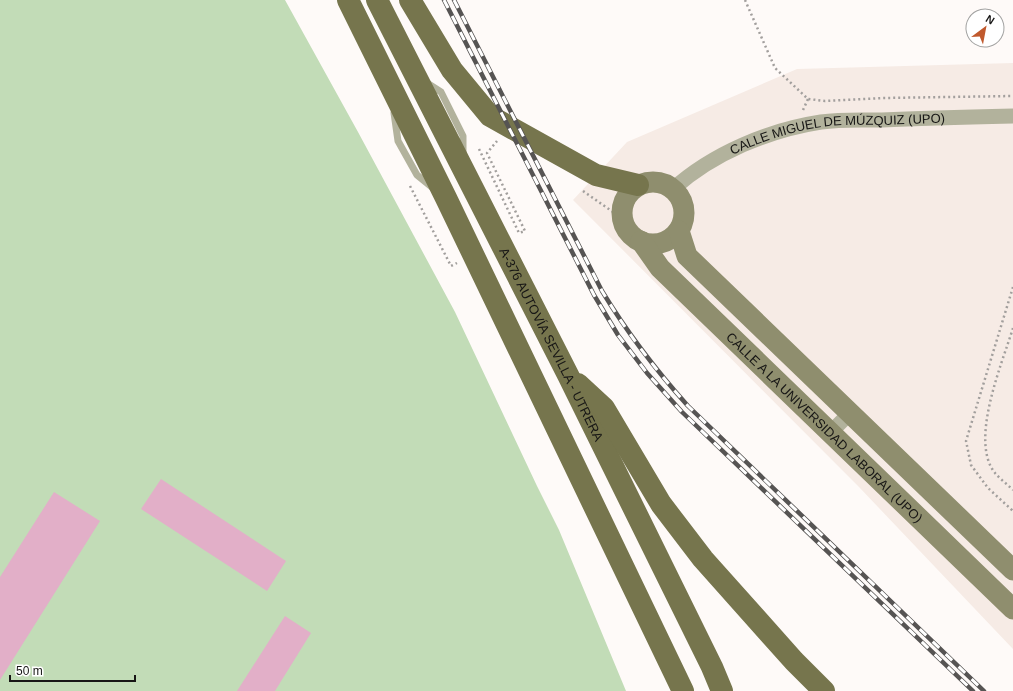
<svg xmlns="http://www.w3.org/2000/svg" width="1013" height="691" font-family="Arial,sans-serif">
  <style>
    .built { fill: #f6ebe5 }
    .green { fill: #c2dcb7 }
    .building { fill: #e2afc8 }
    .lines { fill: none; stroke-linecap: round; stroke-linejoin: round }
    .path { stroke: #a29f9d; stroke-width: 2.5; stroke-dasharray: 2 3; stroke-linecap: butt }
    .lane { stroke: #b2b29c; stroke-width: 7 }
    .street { stroke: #b2b29c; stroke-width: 15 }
    .secondary { stroke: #8f8e6e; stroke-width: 21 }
    .primary { stroke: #76754d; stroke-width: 22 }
    .rail-casing { stroke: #565453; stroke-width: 4.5 }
    .rail { stroke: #fff; stroke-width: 3; stroke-dasharray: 9; stroke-linecap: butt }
    .labels { text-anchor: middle; stroke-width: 3; stroke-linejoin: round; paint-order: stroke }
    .street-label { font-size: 13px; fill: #171615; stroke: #fff }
  </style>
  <rect width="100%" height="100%" fill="#fefaf8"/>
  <!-- built -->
  <path class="built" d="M1013 63V649L859 487 573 200 627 142 797 69Z"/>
  <!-- green -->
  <path class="green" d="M0 0H285L358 132 455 312 537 486 559 530 626 691H0Z"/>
  <!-- building -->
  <g class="building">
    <path d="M161 479 286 561 267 591 141 509Z"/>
    <path d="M54 492 100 521 0 680V577Z"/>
    <path d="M285 616 311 633 275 691H237Z"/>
  </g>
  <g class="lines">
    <!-- path -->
    <g class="path">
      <path d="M745 0 775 68 808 99 825 101 883 98 1013 96"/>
      <path d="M803 110 808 99"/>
      <path d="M479 149 519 233 525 231 487 153 497 141"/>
      <path d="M410 186 451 266 457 263"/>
      <path d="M583 191 623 219"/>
      <path d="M1013 287 966 441 971 465 988 488 1013 511"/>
      <path d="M1013 328C1002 364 969 441 995 473 1000 479 1007 484 1013 490"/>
    </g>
    <!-- lane -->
    <g class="lane">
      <path d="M427 83 441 92 463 136V154"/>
      <path d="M394 113 398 141 417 175 433 188"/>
    </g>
    <!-- street -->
    <g class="street">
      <path id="s1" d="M673 189C713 153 769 130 821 122 841 119 862 120 882 120 926 118 969 117 1013 116"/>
      <path d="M831 432 850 413"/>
    </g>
    <!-- secondary -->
    <g class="secondary">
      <circle cx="653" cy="213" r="31"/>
      <path d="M679 231 687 256 1013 570"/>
      <path id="s2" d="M641 241 660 268 1013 609"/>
    </g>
    <!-- primary -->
    <g class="primary">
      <path d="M348 0 446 198 683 691"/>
      <path id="s3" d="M377 0 568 375 712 667 722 691"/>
      <path d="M410 0 452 70 490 116 596 175 638 185"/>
      <path d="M578 384 604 408 661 504 703 559 794 661 824 691"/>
    </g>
    <!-- rail casing -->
    <g class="rail-casing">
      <g id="rail">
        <path d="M444 0 594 295 618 335 647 373 682 412 973 691"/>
        <path d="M454 0 602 291C628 334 654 368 688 406L984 691"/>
      </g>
    </g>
    <!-- rail -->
    <use href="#rail" class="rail"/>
  </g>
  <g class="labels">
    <!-- street labels -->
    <g class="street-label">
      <text dy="5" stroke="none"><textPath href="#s1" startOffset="179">CALLE MIGUEL DE MÚZQUIZ (UPO)</textPath></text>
      <text dy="5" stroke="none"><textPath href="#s3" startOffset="386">A-376 AUTOVÍA SEVILLA - UTRERA</textPath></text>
      <text dy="5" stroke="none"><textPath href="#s2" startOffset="262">CALLE A LA UNIVERSIDAD LABORAL (UPO)</textPath></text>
    </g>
  </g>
  <!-- north arrow -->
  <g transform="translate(985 28) rotate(32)"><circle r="19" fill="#ffffff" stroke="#a2a2a1"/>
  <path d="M0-3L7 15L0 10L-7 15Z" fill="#c0592d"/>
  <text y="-6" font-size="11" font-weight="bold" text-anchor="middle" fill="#171615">N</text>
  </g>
  <!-- scale -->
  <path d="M10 675v6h125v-6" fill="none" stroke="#171615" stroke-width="2"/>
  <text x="16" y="675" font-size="12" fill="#171615" stroke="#ffffff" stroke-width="3" paint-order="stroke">50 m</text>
</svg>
